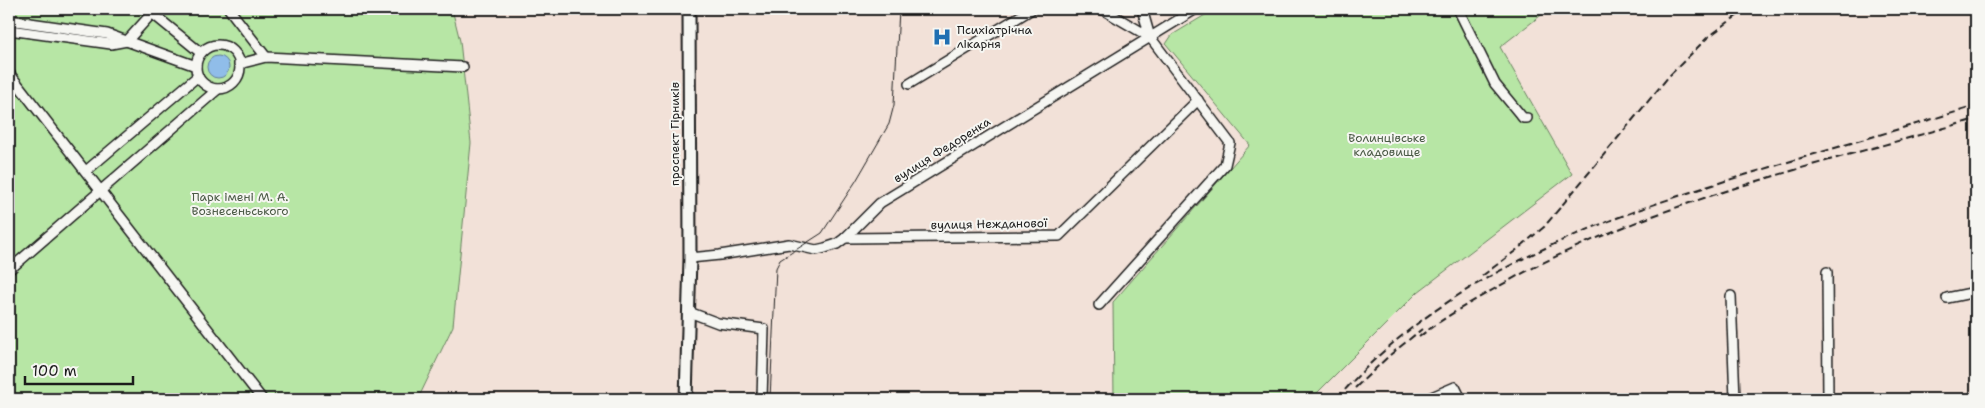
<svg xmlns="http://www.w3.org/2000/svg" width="1985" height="408" font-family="'Shantell Sans',sans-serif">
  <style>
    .green { fill: #b7e6a5; stroke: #6a8160 }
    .water { fill: #90bde9; stroke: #627d97 }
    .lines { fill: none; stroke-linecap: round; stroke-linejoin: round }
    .minor-casing { stroke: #1c1c1c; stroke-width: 12 }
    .major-casing { stroke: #1c1c1c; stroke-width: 15 }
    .minor { stroke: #f6f6f2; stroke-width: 9 }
    .major { stroke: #f6f6f2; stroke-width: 11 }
    .tram { stroke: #1c1c1c; stroke-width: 1 }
    .rail { stroke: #1c1c1c; stroke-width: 2; stroke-dasharray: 8 4; stroke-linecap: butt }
    .labels { text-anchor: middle; stroke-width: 4; stroke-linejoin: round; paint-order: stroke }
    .poi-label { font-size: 12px; fill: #1c1c1c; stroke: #f6f6f2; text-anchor: start }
    .street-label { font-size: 12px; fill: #1c1c1c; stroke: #f6f6f2 }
    .park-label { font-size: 12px; fill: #4a5945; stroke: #f6f6f2 }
  </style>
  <rect width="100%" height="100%" fill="#f2e1d8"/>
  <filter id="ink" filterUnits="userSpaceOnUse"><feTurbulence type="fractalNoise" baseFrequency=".02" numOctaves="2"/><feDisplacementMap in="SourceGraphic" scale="10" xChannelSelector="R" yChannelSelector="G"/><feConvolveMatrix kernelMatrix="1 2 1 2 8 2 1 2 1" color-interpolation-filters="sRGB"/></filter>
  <g filter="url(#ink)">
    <!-- green -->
    <g class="green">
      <path d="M9 9H452L460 41 471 143 453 326 418 399H9Z"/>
      <path d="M1215 9H1549L1500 47 1572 174 1418 292 1311 399H1114L1113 302 1250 145 1166 44 1172 35Z"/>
    </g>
    <!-- water -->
    <circle class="water" cx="218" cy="67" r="11"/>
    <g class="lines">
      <!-- minor casing -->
      <g class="minor-casing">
        <g id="minor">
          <path d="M147 9 201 53"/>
          <path d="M229 9 266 57"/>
          <path d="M1142 9 1150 37"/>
          <path d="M1458 9 1495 84 1523 118H1527"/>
          <path d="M9 20 107 34 196 66"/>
          <path d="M9 30 111 44 127 41 156 9"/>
          <circle cx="218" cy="67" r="22"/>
          <path d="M239 64 266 57 463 67"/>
          <path d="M9 73 262 399"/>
          <path d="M909 84 1032 9"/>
          <path d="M86 171 198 76"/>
          <path d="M845 238 1059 236 1198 100"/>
          <path d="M690 258 720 255 789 244 816 250 825 248 837 244 845 238 880 203 1196 9"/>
          <path d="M9 270 218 89"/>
          <path d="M1827 272 1828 399"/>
          <path d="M1731 296 1735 399"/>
          <path d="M1947 298 1976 292"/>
          <path d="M1099 305 1225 165 1230 143 1150 37 1102 9"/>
          <path d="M689 312 718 323 764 329 762 399"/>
          <path d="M1427 399 1455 387 1461 399"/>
        </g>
      </g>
      <!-- major casing -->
      <g class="major-casing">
        <path id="major" d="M686 399 690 258 689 9"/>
      </g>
      <!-- minor -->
      <use href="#minor" class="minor"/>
      <!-- major -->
      <use href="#major" class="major"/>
      <!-- tram -->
      <path class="tram" d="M770 399 776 268 780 260 822 233 856 181 889 124 894 105 899 9"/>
      <!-- rail -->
      <g class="rail">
        <path d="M1482 276 1514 252 1544 227 1669 76 1707 38 1746 9"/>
        <path d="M1419 337C1443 318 1469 303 1496 288 1639 205 1817 165 1976 119"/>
        <path d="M1355 388 1390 355 1422 329"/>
        <path d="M1337 399C1450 266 1626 210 1788 162 1851 143 1913 125 1976 106"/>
      </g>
    </g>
  </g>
  <!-- icons -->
  <defs>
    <g id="hospital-bare" transform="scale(1.5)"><path d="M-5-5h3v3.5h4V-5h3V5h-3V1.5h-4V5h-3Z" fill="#1f6fb2" stroke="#f6f6f2" stroke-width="2.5" paint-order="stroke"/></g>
  </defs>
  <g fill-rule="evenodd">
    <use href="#hospital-bare" x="942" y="37"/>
  </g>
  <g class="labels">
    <!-- poi labels -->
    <g class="poi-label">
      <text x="957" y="34">Психіатрічна<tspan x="957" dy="14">лікарня</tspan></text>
    </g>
    <!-- street labels -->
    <g class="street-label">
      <text transform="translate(675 134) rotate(-90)" y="4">проспект Гірників</text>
      <text transform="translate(942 150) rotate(-32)" y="4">вулиця Федоренка</text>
      <text transform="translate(989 224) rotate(-1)" y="4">вулиця Нежданової</text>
    </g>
    <!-- park labels -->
    <g class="park-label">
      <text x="1387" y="142">Волинцівське<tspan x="1387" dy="14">кладовище</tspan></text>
      <text x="240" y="201">Парк імені М. А.<tspan x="240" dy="14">Вознесеньського</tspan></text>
    </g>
  </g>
  <!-- margin -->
  <rect width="1985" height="408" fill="none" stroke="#f6f6f2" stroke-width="30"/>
  <rect x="15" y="15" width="1955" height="378" fill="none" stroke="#1c1c1c" stroke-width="2" filter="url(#ink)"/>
  <!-- scale -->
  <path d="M25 376v8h108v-8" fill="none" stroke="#1c1c1c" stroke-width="2.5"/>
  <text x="32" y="376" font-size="15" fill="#1c1c1c" stroke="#f6f6f2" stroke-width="4" paint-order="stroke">100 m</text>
</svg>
